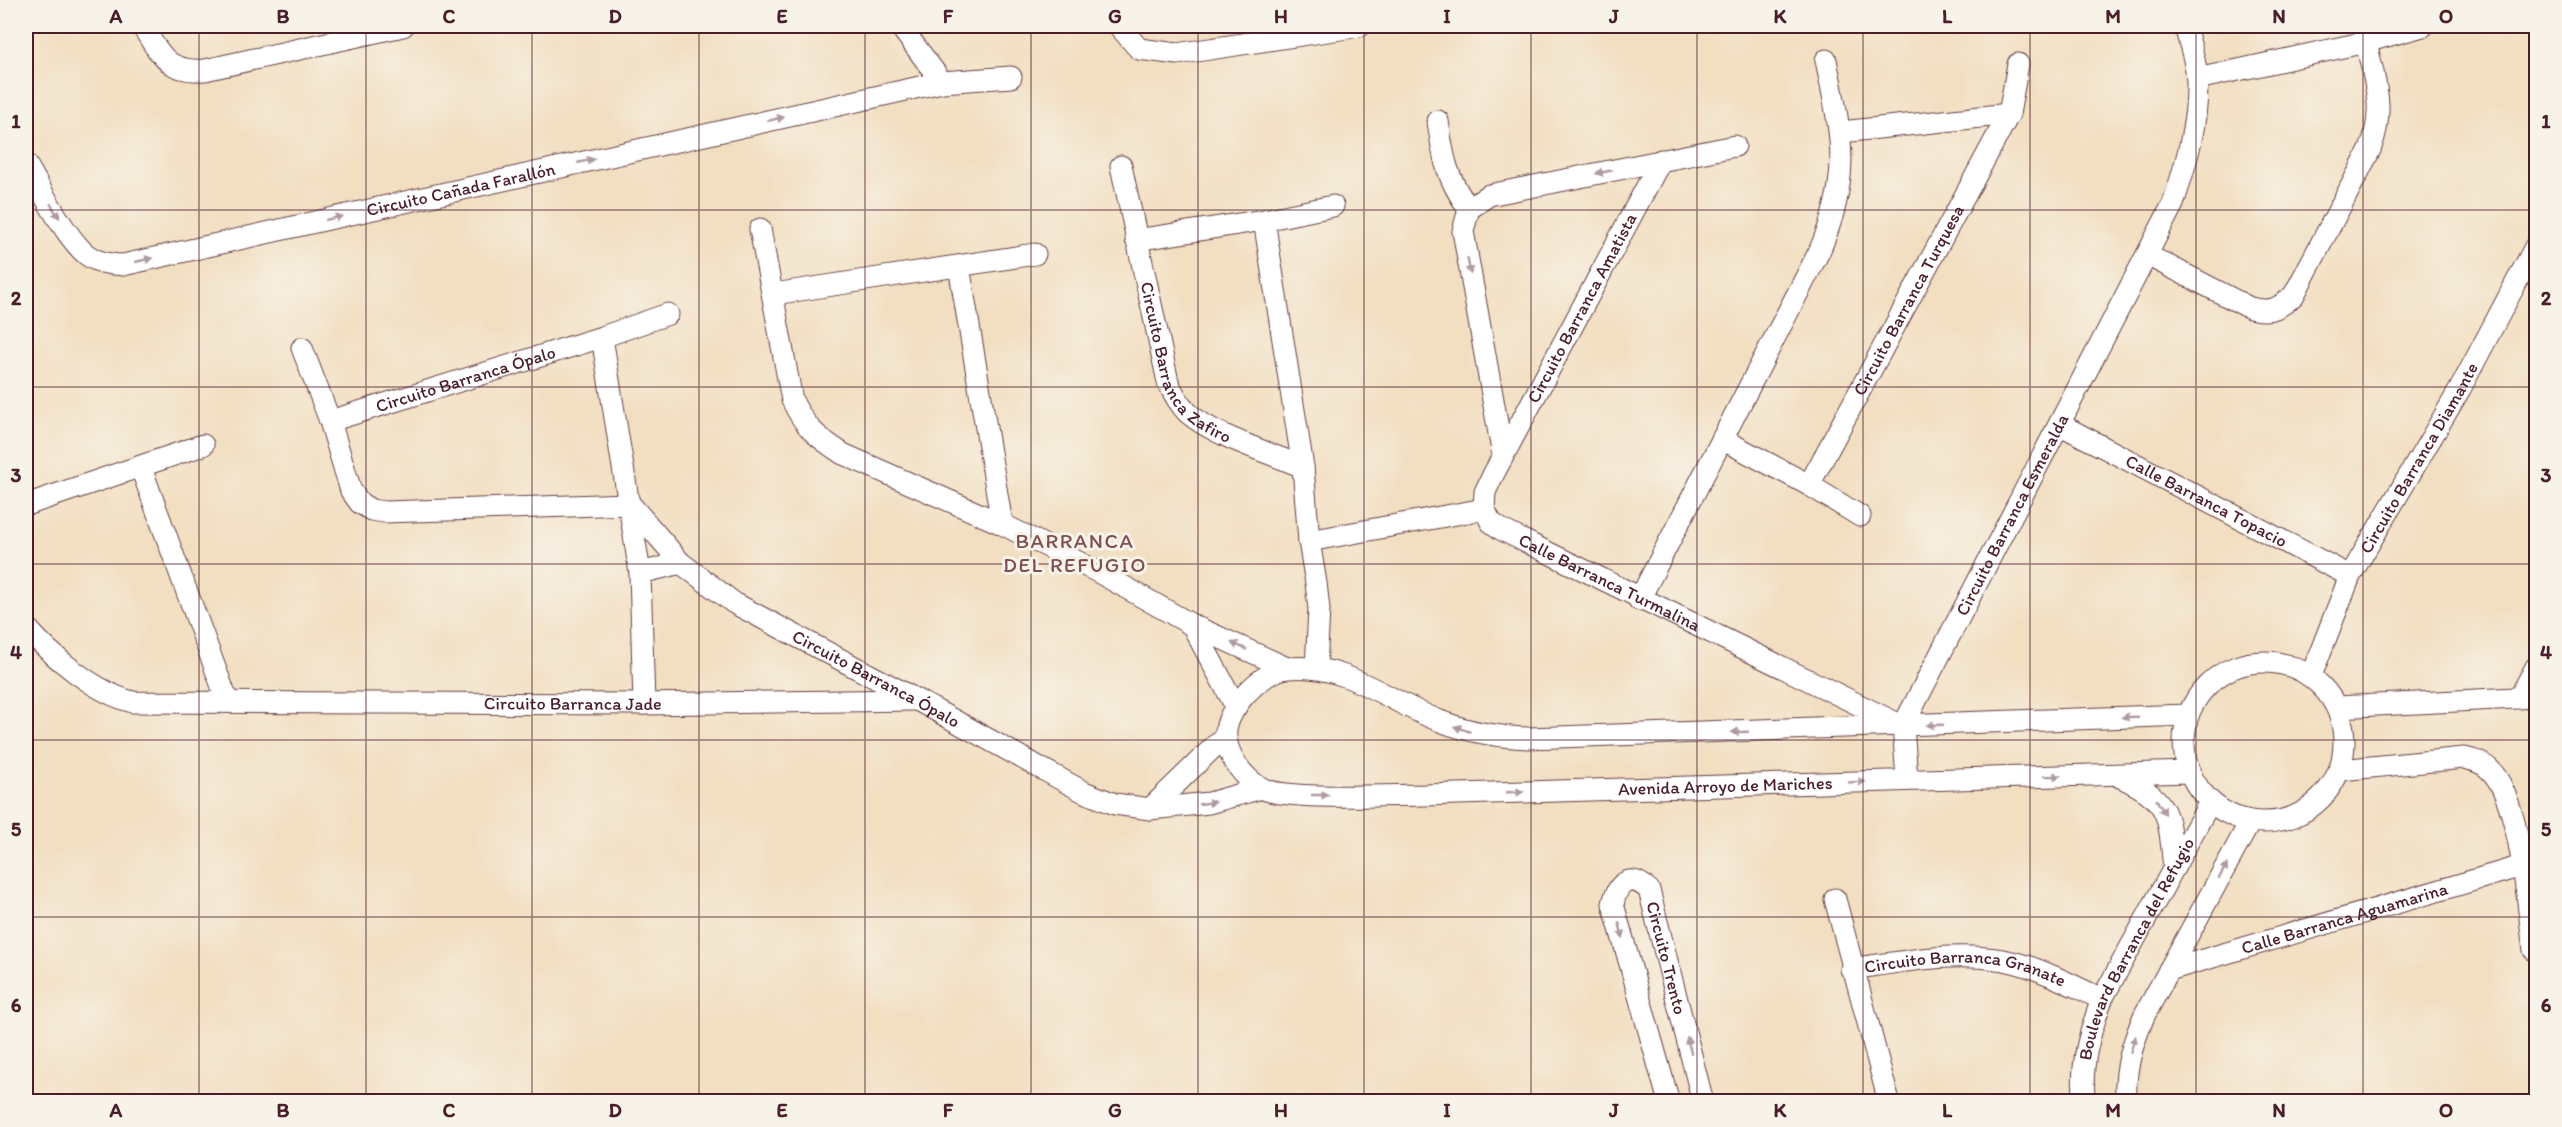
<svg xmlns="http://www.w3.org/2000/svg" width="2562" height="1127" font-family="Itim,sans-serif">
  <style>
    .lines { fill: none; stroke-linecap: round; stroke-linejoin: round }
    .street-casing { stroke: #633c41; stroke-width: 23 }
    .street { stroke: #fff; stroke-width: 21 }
    .oneway { fill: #ae9aa0 }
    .grid { fill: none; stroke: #4a1f2b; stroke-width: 1.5; stroke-opacity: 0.55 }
    .labels { text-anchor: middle; stroke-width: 6; stroke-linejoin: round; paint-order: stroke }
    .street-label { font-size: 18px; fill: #4a1f2b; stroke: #f7f3e8 }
    .quarter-label { font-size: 21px; letter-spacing: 1.5px; fill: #7e4d52; stroke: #f7f3e8 }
    .neatline { fill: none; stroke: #4a1f2b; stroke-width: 2 }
    .grid-label { font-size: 20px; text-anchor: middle; font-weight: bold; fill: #4a1f2b }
  </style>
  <rect width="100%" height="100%" fill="#f7f3e8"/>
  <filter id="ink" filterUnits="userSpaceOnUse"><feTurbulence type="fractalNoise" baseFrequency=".0167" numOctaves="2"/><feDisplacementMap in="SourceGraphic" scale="12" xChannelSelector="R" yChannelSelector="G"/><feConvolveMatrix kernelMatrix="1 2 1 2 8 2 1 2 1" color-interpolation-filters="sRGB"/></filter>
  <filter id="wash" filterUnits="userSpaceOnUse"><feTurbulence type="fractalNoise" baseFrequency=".008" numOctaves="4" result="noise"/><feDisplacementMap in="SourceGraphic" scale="24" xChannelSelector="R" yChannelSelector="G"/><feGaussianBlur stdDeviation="1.35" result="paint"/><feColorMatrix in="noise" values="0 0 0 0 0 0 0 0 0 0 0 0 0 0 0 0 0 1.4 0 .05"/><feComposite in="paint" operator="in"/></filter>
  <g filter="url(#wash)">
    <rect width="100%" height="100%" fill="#f2dec0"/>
  </g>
  <g filter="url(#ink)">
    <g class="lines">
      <!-- street casing -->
      <g class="street-casing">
        <g id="street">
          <path d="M142 26C161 55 167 73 205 70L403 26"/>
          <path d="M900 26 942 82"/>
          <path d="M1119 26 1139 49 1177 54 1360 26"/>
          <path d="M2197 79 2366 42 2423 26"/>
          <path d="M1438 121C1443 158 1447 179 1469 209"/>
          <path d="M1841 132 2009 114"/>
          <path id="s1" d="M26 164C41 189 66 238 87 255 98 263 110 264 123 265L942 82 1011 77"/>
          <path id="s2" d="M1121 166 1168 382C1173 393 1179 404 1188 413 1214 436 1270 453 1303 467"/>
          <path d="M1264 220 1303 467 1309 541 1316 583 1319 609 1316 668"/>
          <path d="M760 229 792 400C805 428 817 437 843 454L1002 524 1100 573 1192 625 1287 668"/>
          <path d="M1136 240 1264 220 1333 206"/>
          <path d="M2147 255 2250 308C2270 313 2279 309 2294 295L2370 150C2386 108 2375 84 2366 42"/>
          <path d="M959 266 1002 524"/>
          <path d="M774 294 1035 254"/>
          <path d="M602 337 640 573 644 704"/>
          <path id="s3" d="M302 348 330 421 351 491 360 503 371 510 384 512 630 504 681 563 734 603 917 700 1084 792 1115 804 1150 809 1209 803 1262 788"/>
          <path id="s4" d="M330 421 602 337 668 314"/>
          <path id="s5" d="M2061 425 2350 576"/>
          <path d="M1722 439 1809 485 1860 516"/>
          <path d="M1503 456 1463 231 1469 209 1489 195 1735 146"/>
          <path d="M141 468 227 700"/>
          <path id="s6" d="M1809 485 2009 114 2018 64"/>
          <path d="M26 505 203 445"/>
          <path id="s7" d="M1484 509 1491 522 1502 530 1900 725"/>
          <path id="s8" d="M1484 509 1485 492 1493 475 1661 160"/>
          <path d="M1309 541 1484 509"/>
          <path d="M640 573 681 563"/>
          <path d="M1639 600 1819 252C1852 176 1842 139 1826 60"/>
          <path d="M1192 625 1236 707"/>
          <path id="s9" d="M26 627C51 656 96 693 133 702L644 704 914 700"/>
          <circle cx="2264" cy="742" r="80"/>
          <path id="s10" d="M2311 676 2350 576 2460 389 2536 245"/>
          <path d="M2519 698 2536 667"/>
          <path d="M2337 707 2536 697"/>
          <path id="s11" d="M2188 715 1528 738C1497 737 1469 732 1440 721 1389 702 1345 662 1288 668 1262 670 1223 711 1226 737 1228 758 1244 778 1261 788 1286 801 1391 795 1424 795L2189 772"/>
          <path d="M2340 770 2464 758C2473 760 2482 762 2489 769 2520 796 2528 908 2534 950"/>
          <path d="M2120 777C2172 800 2168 816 2174 868"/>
          <path id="s12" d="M1907 779 1903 726 2173 204C2186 164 2198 124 2197 81 2197 63 2189 43 2185 26"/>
          <path d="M1150 809 1225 736"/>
          <path d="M1835 899 1889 1102"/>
          <path id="s13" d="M1851 969C1901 962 1953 951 2003 960 2037 966 2071 985 2102 999"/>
          <path id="s14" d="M2169 970 2522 866"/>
          <path id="s15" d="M1669 1102 1613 904C1618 881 1631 873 1649 890L1703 1102"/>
          <path id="s16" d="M2085 1102C2079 1066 2090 1032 2102 999L2210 802"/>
          <path d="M2126 1102C2124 1070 2132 1045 2144 1016L2250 822"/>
        </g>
      </g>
      <!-- street -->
      <use href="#street" class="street"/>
    </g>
    <!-- one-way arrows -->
    <defs><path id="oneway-solid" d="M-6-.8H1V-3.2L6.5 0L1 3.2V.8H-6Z" transform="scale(1.5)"/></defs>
    <g class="oneway">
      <use href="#oneway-solid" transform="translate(776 119) rotate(-13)"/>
      <use href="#oneway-solid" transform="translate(586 161) rotate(-13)"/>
      <use href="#oneway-solid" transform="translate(1604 172) rotate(169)"/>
      <use href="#oneway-solid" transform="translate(55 211) rotate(58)"/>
      <use href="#oneway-solid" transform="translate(334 218) rotate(-13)"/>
      <use href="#oneway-solid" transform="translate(144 260) rotate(-13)"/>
      <use href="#oneway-solid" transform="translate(1469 266) rotate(80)"/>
      <use href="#oneway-solid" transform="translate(1239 646) rotate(-156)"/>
      <use href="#oneway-solid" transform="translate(2130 717) rotate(178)"/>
      <use href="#oneway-solid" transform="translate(1935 725) rotate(178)"/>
      <use href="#oneway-solid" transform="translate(1462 729) rotate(-162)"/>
      <use href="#oneway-solid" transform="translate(1740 732) rotate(178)"/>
      <use href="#oneway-solid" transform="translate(2052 776) rotate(-1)"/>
      <use href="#oneway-solid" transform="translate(1857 782) rotate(-3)"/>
      <use href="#oneway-solid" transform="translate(1515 792) rotate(-2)"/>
      <use href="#oneway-solid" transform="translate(1320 795)"/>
      <use href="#oneway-solid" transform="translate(1207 803) rotate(-9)"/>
      <use href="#oneway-solid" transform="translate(2161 807) rotate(58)"/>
      <use href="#oneway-solid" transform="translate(2223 871) rotate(-61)"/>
      <use href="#oneway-solid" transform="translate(1621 930) rotate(74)"/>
      <use href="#oneway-solid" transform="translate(2133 1044) rotate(-72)"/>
      <use href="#oneway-solid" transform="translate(1689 1045) rotate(-104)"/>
    </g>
  </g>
  <!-- grid -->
  <path class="grid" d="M199 26V1102M366 26V1102M532 26V1102M699 26V1102M865 26V1102M1031 26V1102M1198 26V1102M1364 26V1102M1531 26V1102M1697 26V1102M1863 26V1102M2030 26V1102M2196 26V1102M2363 26V1102M26 210H2536M26 387H2536M26 564H2536M26 740H2536M26 917H2536"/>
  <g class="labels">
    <!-- street labels -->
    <g class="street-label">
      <text dy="6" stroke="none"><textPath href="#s1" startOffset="494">Circuito Cañada Farallón</textPath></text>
      <text dy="6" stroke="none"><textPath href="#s6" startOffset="210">Circuito Barranca Turquesa</textPath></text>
      <text dy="6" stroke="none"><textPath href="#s8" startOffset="225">Circuito Barranca Amatista</textPath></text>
      <text dy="6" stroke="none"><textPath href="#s2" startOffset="213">Circuito Barranca Zafiro</textPath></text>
      <text dy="6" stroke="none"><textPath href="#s4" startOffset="142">Circuito Barranca Ópalo</textPath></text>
      <text dy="6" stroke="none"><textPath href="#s10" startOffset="244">Circuito Barranca Diamante</textPath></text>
      <text dy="6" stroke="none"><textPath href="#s5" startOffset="164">Calle Barranca Topacio</textPath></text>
      <text dy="6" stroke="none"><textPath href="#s12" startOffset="291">Circuito Barranca Esmeralda</textPath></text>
      <text dy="6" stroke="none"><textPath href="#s7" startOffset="148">Calle Barranca Turmalina</textPath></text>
      <text dy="6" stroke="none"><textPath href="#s3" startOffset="744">Circuito Barranca Ópalo</textPath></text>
      <text dy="6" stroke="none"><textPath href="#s9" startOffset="572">Circuito Barranca Jade</textPath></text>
      <text dy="6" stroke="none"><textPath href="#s11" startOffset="1542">Avenida Arroyo de Mariches</textPath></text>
      <text dy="6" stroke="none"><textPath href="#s14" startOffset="183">Calle Barranca Aguamarina</textPath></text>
      <text dy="6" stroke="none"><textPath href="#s16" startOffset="165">Boulevard Barranca del Refugio</textPath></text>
      <text dy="6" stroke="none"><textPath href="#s15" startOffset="328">Circuito Trento</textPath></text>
      <text dy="6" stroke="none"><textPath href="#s13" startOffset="116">Circuito Barranca Granate</textPath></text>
    </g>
    <!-- quarter labels -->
    <g class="quarter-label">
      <text x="1075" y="548">BARRANCA<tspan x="1075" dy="24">DEL REFUGIO</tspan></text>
    </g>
  </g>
  <!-- margin -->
  <rect width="2562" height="1127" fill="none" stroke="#f7f3e8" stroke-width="66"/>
  <rect x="33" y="33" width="2496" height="1061" class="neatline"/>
  <g class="grid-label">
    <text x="116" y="23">A</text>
    <text x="283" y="23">B</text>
    <text x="449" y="23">C</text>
    <text x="615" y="23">D</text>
    <text x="782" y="23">E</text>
    <text x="948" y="23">F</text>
    <text x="1115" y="23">G</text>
    <text x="1281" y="23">H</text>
    <text x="1447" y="23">I</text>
    <text x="1614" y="23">J</text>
    <text x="1780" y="23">K</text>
    <text x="1947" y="23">L</text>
    <text x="2113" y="23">M</text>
    <text x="2279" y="23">N</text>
    <text x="2446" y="23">O</text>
    <text x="16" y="128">1</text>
    <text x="2546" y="128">1</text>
    <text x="16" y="305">2</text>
    <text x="2546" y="305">2</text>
    <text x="16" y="482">3</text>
    <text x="2546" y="482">3</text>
    <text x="16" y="659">4</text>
    <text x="2546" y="659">4</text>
    <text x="16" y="836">5</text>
    <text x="2546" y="836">5</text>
    <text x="16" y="1012">6</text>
    <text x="2546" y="1012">6</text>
    <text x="116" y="1117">A</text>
    <text x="283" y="1117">B</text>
    <text x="449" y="1117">C</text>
    <text x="615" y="1117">D</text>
    <text x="782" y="1117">E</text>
    <text x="948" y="1117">F</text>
    <text x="1115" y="1117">G</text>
    <text x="1281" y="1117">H</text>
    <text x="1447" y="1117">I</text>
    <text x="1614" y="1117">J</text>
    <text x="1780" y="1117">K</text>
    <text x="1947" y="1117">L</text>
    <text x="2113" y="1117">M</text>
    <text x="2279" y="1117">N</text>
    <text x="2446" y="1117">O</text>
  </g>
</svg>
